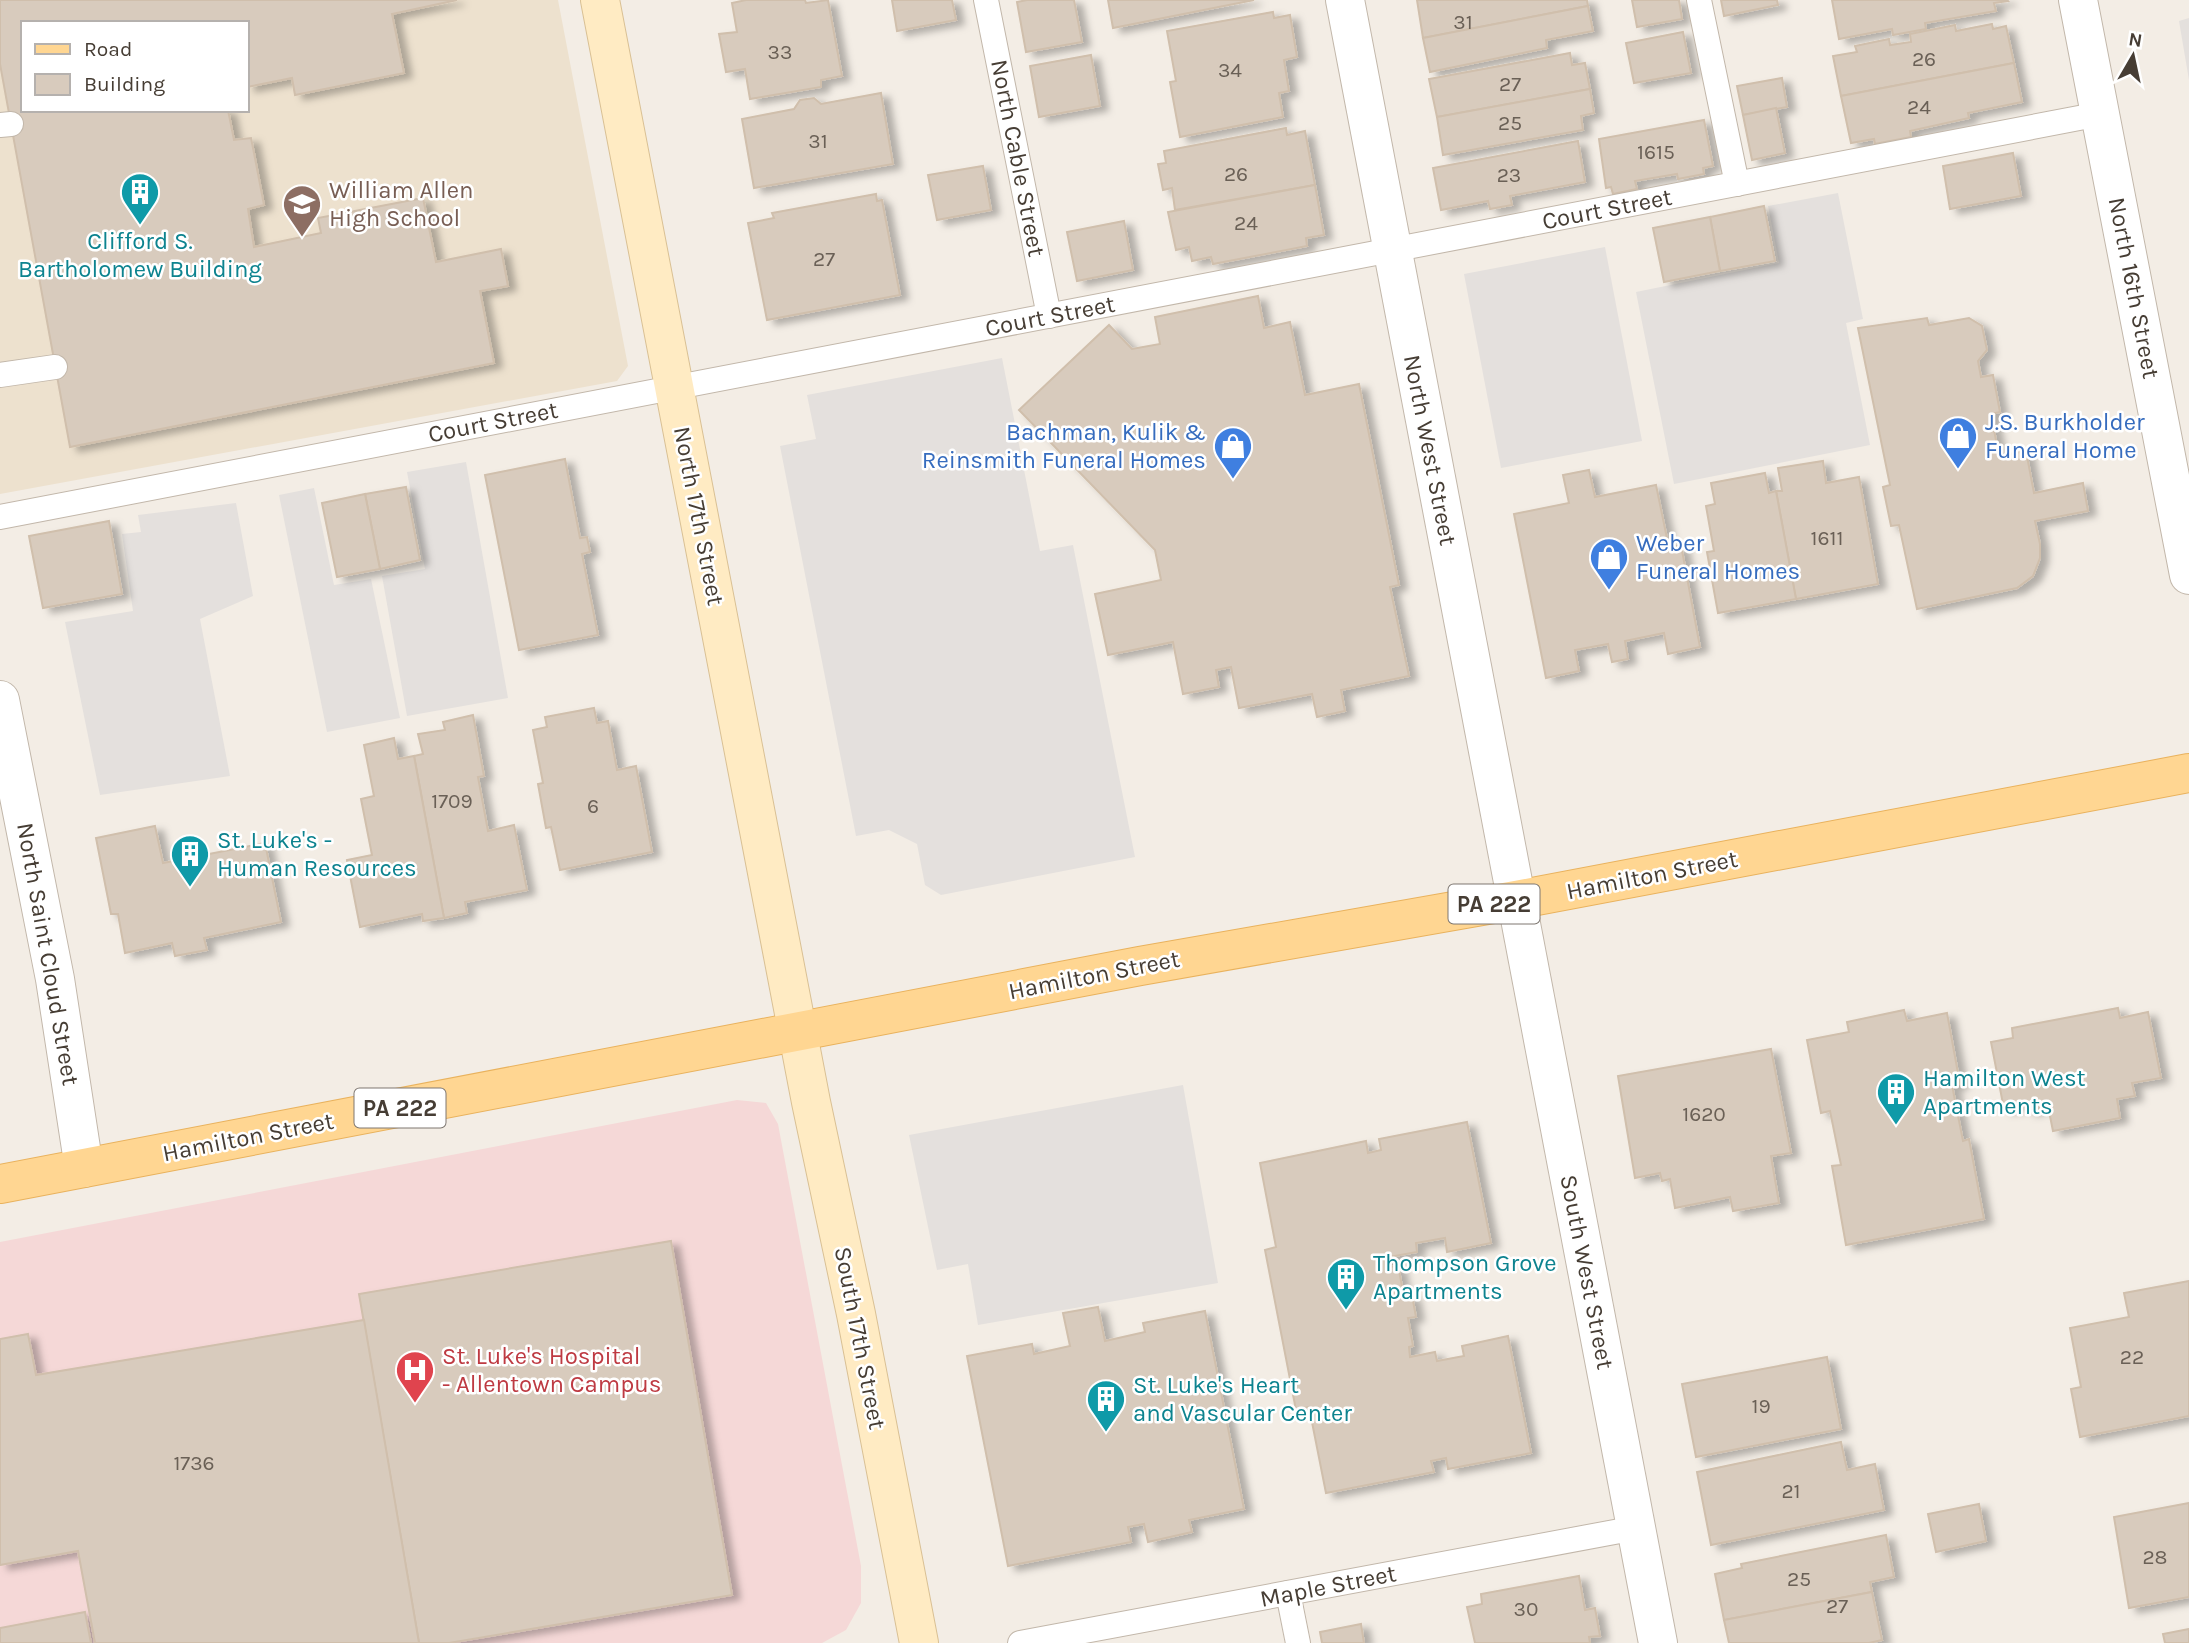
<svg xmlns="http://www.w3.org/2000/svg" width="2189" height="1643" font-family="Karla,sans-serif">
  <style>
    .education { fill: #ede1ce; fill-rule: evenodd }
    .medical { fill: #f5d8d7 }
    .parking { fill: #e4e0dd }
    .building { fill: #d8cbbd; stroke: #d0bfac; stroke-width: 2; filter: url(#shadow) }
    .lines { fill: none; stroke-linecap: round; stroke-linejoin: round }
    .lane-casing { stroke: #c2b7aa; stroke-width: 26 }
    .street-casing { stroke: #c2b7aa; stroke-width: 40 }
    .secondary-casing { stroke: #d9c094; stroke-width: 40 }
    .primary-casing { stroke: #e9b25d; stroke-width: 40 }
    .lane { stroke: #fff; stroke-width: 24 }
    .street { stroke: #fff; stroke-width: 38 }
    .secondary { stroke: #ffebc3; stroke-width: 38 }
    .primary { stroke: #ffd692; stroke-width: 38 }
    .labels { text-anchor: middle; stroke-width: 5; stroke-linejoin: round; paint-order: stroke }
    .number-label { font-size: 21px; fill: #6a6056 }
    .shield { fill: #fff; stroke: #7e7771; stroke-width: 2 }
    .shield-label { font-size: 23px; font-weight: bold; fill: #463d34 }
    .street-label { font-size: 24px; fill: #463d34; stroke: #fff }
    .education-label { font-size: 24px; fill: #785e54; stroke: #fff; text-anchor: start }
    .culture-label { font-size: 24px; fill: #0d838f; stroke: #fff; text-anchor: start }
    .shop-label { font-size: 24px; fill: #366cbe; stroke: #fff; text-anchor: start }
    .health-label { font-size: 24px; fill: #be3a42; stroke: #fff; text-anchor: start }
  </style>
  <defs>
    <filter id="shadow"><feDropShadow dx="8" dy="4.5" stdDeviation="3.5" flood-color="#0004"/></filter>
  </defs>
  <rect width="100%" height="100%" fill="#f3ede5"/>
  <!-- education -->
  <path class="education" d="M0 0H558L628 366 617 381 0 494ZM23 23H247V110H23Z"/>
  <!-- medical -->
  <path class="medical" d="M737 1100 766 1103 778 1124 861 1566V1603L846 1630 822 1643H0V1242Z"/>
  <!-- parking -->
  <g class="parking">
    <path d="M2189 18V80L2179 21Z"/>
    <path d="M1838 193 1863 319 1846 323 1870 445 1674 484 1636 292 1779 263 1768 206Z"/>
    <path d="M1605 247 1642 441 1501 468 1464 274Z"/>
    <path d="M1002 358 1040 551 1073 545 1135 857 941 895 925 885 917 844 889 830 856 836 780 446 816 439 807 395Z"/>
    <path d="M466 462 508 698 407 716 382 576 425 569 407 472Z"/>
    <path d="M314 488 334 585 371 579 400 718 327 732 279 495Z"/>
    <path d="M236 503 253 596 200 619 230 776 100 795 65 622 133 611 122 534 141 532 138 515Z"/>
    <path d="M1183 1085 1218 1283 978 1325 968 1264 937 1270 909 1135Z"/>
  </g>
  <!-- building -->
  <g class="building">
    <path d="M0 0H457L392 14 404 73 295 95 292 78 247 87V23H23V110H228L234 140 251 138 254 153 264 205 248 209 254 247 321 233 318 218 423 198 436 262 501 249 508 286 480 291 494 363 70 447 0 64Z"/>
    <path d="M746 0H805L806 3 828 0 842 76 821 80V87L750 99 745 69 726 72 719 34 737 32 732 3Z"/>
    <path d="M892 0H952L956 20 897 31Z"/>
    <path d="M1027 0H1074L1082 42 1026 52 1017 2Z"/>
    <path d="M1108 0H1254L1113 28Z"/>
    <path d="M1417 0H1587L1588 6 1423 38Z"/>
    <path d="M1632 0H1679L1682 19 1637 27Z"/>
    <path d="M1721 0H1777L1778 5 1724 16Z"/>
    <path d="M1832 0H2007L2008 1 1994 3 1996 11 1925 23 1926 29 1893 35 1892 29 1839 39Z"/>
    <path d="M1588 6 1593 31 1546 40 1547 48 1430 72 1423 38Z"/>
    <path d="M1273 12 1274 18 1290 15 1297 57 1284 60 1289 91 1279 93 1283 117 1180 137 1170 82 1176 81 1167 31Z"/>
    <path d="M1992 24 1993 29 2006 26 2014 63 1841 96 1833 56 1857 52 1855 46 1889 39 1890 45 1911 42 1910 34 1955 25 1956 31Z"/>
    <path d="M1683 32 1691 73 1634 83 1626 43Z"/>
    <path d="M1570 53 1572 65 1585 63 1590 89 1437 117 1429 79Z"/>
    <path d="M1091 55 1100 106 1039 117 1030 66Z"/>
    <path d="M2014 63 2022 102 1968 113 1969 118 1910 131 1911 137 1875 144 1874 139 1851 143 1841 96Z"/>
    <path d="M1782 78 1787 107 1743 115 1737 86Z"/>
    <path d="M1590 89 1594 113 1581 116 1583 130 1443 155 1437 117Z"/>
    <path d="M881 93 893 164 754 188 742 119 794 109 800 100 814 98 821 104Z"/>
    <path d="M1776 108 1785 153 1752 160 1743 115Z"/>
    <path d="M1704 120 1713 166 1703 168 1704 174 1678 179 1677 174 1635 181 1637 189 1613 194 1611 187 1606 188 1599 139Z"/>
    <path d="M1286 128 1287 135 1305 131 1315 185 1175 210 1172 188 1163 190 1158 164 1166 163 1164 151Z"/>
    <path d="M1578 141 1585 182 1510 196 1512 205 1490 209 1488 201 1441 210 1433 168Z"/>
    <path d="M2013 153 2021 196 1950 209 1943 166Z"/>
    <path d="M983 166 991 210 937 220 928 175Z"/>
    <path d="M1315 185 1324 235 1306 238 1307 246 1213 264 1211 257 1192 261 1189 247 1176 250 1168 212Z"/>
    <path d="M876 194 877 201 882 200 900 295 767 320 748 223 774 218 772 213Z"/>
    <path d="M1764 206 1775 261 1720 271 1710 217Z"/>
    <path d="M1710 217 1720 271 1664 282 1653 228Z"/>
    <path d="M1124 221 1133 270 1077 281 1067 232Z"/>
    <path d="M1258 296 1264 328 1290 322 1305 395 1359 384 1399 585 1390 587 1409 676 1341 690 1345 711 1317 717 1312 694 1239 708 1231 667 1216 670 1219 687 1183 694 1173 642 1108 655 1095 594 1161 580 1155 550 1019 410 1109 325 1132 349 1160 344 1155 317Z"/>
    <path d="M1927 318 1929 325 1969 318 1982 326 1987 350 1978 361 1981 377 1993 375 2000 412 1991 414 1999 456 2026 451 2034 493 2083 483 2088 511 2035 521 2040 544V558L2033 576 2017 588 1917 609 1899 525 1891 526 1883 487 1890 485 1858 328Z"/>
    <path d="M565 459 580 538 587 537 590 552 582 554 598 635 519 650 485 475Z"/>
    <path d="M1823 461 1826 483 1859 477 1878 584 1796 599 1776 491H1782L1778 468Z"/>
    <path d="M1589 470 1595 497 1656 485 1669 548 1681 545 1700 647 1668 654 1664 633 1625 641 1628 659 1612 662 1608 644 1575 650 1579 671 1546 678 1514 514 1569 503 1563 475Z"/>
    <path d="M1765 473 1769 493 1776 491 1796 599 1718 613 1707 552 1714 551 1706 506 1715 504 1711 483Z"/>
    <path d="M406 487 420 560 380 569 365 494Z"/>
    <path d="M365 494 380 569 337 577 322 503Z"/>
    <path d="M109 521 122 594 43 608 29 536Z"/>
    <path d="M594 708 597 723 608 721 617 770 636 766 652 852 560 870 551 827 546 828 538 784 543 783 533 730 547 727 545 717Z"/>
    <path d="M473 715 484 776 478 777 488 831 514 825 527 890 465 902 467 913 444 918 414 756 423 754 418 734 445 730 443 722Z"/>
    <path d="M394 738 398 759 414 756 444 918 423 921 422 914 360 927 347 860 372 855 361 799 374 796 364 745Z"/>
    <path d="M155 826 163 863 265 843 281 922 204 938 207 950 175 956 172 943 125 953 118 914H111L96 838Z"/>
    <path d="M2118 1008 2120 1018 2148 1012 2161 1078 2132 1083 2135 1096 2117 1099 2120 1118 2053 1131 2048 1106 2028 1111 2026 1105 2004 1109 1991 1042 2013 1038 2012 1028Z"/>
    <path d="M1904 1010 1907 1021 1947 1013 1960 1084 1952 1085 1963 1141 1969 1139 1984 1219 1846 1245 1832 1166 1841 1165 1830 1111 1821 1113 1807 1040 1849 1032 1847 1022Z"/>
    <path d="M1771 1049 1791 1153 1771 1156 1779 1203 1733 1211 1730 1197 1675 1208 1670 1179 1662 1181 1660 1173 1635 1178 1618 1076Z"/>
    <path d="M1467 1122 1491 1243 1447 1252 1445 1238 1416 1243 1417 1252 1389 1257 1391 1267 1398 1265 1404 1297 1412 1295 1416 1317 1408 1318 1413 1346 1409 1347 1410 1357 1435 1352 1437 1361 1464 1356 1462 1346 1508 1336 1531 1453 1448 1469 1446 1458 1431 1461 1434 1472 1326 1493 1309 1407 1296 1410 1265 1250 1276 1247 1260 1163 1366 1141 1368 1153 1381 1150 1379 1139Z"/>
    <path d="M671 1241 732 1595 449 1643H419L359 1294Z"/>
    <path d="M2189 1281V1416L2080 1437 2071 1389 2081 1387 2070 1328 2129 1317 2124 1293Z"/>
    <path d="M1098 1307 1105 1341 1145 1332 1143 1323 1205 1311 1244 1509 1189 1520 1192 1532 1148 1542 1144 1524 1128 1527 1131 1542 1008 1566 967 1356 1032 1344 1034 1354 1070 1346 1063 1313Z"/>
    <path d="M364 1320 419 1643H95L78 1551 0 1565V1339L28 1334 36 1375Z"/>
    <path d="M1827 1357 1841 1429 1696 1457 1682 1384Z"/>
    <path d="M1841 1442 1847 1470 1875 1464 1884 1510 1711 1545 1697 1472Z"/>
    <path d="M2189 1503V1597L2129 1608 2114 1517Z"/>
    <path d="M1979 1504 1986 1541 1936 1552 1928 1514Z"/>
    <path d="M1886 1535 1894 1577 1870 1582 1872 1592 1724 1620 1715 1574 1742 1568 1741 1564Z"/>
    <path d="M1579 1576 1585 1610 1595 1608 1600 1636 1589 1637 1590 1643H1475L1467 1607 1482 1604 1481 1594Z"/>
    <path d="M1872 1592 1882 1640 1869 1643H1729L1724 1620Z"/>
    <path d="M85 1612 91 1643H0V1628Z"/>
    <path d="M1361 1624 1364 1643H1322L1320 1632Z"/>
    <path d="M2189 1629V1643H2165L2163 1634Z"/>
  </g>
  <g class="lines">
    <!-- lane casing -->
    <g class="lane-casing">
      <g id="lane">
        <path d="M986 0 1049 316"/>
        <path d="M1699 0 1737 184"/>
        <path d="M0 125 11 124"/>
        <path d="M0 375 55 367"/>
        <path d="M0 517 2100 114"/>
        <path d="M1288 1593 1298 1643"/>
        <path d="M1020 1643 1636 1528"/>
      </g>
    </g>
    <!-- street casing -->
    <g class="street-casing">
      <g id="street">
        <path d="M1345 0 1658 1643"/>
        <path d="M2078 0 2189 575"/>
        <path d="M0 700 55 979 84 1168"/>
      </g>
    </g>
    <!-- secondary casing -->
    <g class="secondary-casing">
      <path id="secondary" d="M600 0 811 1102 856 1314 919 1643"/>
    </g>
    <!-- primary casing -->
    <g class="primary-casing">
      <path id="primary" d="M0 1184 1140 966 1516 900 2189 773"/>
    </g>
    <!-- lane -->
    <use href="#lane" class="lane"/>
    <!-- street -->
    <use href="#street" class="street"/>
    <!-- secondary -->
    <use href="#secondary" class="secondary"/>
    <!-- primary -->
    <use href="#primary" class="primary"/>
  </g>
  <!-- icons -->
  <defs>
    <g id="building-pin" transform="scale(2.0125)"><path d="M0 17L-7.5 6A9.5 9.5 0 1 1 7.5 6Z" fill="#0f9aa8" stroke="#fff"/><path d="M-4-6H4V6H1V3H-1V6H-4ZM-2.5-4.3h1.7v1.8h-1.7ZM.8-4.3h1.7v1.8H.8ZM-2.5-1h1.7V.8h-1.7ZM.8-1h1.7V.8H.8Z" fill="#fff"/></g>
    <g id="school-pin" transform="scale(2.0125)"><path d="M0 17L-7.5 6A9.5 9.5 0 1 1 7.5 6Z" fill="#8d6e63" stroke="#fff"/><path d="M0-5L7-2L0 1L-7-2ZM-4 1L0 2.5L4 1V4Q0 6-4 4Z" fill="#fff"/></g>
    <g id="shop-pin" transform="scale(2.0125)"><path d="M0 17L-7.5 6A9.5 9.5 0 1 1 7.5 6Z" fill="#3f7fe0" stroke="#fff"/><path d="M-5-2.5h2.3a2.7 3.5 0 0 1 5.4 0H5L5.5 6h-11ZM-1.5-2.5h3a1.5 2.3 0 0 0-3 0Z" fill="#fff"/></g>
    <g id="hospital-pin" transform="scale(2.0125)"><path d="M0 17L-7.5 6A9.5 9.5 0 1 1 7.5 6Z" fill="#e0444e" stroke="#fff"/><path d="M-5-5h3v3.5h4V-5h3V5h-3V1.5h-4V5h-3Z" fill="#fff"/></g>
  </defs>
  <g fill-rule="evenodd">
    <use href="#building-pin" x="140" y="192"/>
    <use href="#school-pin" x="302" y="204"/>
    <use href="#shop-pin" x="1958" y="436"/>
    <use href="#shop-pin" x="1233" y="446"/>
    <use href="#shop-pin" x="1609" y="557"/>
    <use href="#building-pin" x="190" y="854"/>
    <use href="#building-pin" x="1896" y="1092"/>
    <use href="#building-pin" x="1346" y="1277"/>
    <use href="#hospital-pin" x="415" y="1370"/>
    <use href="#building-pin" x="1106" y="1399"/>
  </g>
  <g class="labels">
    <!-- number labels -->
    <g class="number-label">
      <text x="1463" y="29">31</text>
      <text x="780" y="59">33</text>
      <text x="1924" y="66">26</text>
      <text x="1230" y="77">34</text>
      <text x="1510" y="91">27</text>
      <text x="1919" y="114">24</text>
      <text x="1510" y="130">25</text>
      <text x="818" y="148">31</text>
      <text x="1656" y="159">1615</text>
      <text x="1236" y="181">26</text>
      <text x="1509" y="182">23</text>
      <text x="1246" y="230">24</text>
      <text x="824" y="266">27</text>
      <text x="1827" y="545">1611</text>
      <text x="452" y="808">1709</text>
      <text x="593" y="813">6</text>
      <text x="1704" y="1121">1620</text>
      <text x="2132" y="1364">22</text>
      <text x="1761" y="1413">19</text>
      <text x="194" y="1470">1736</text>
      <text x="1791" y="1498">21</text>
      <text x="2155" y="1564">28</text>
      <text x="1799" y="1586">25</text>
      <text x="1837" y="1613">27</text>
      <text x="1526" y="1616">30</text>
    </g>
    <!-- shield labels -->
    <g class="shield">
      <rect x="1448.5" y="884.5" width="91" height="39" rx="5"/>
      <rect x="354.5" y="1088.5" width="91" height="39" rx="5"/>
    </g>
    <g class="shield-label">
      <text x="1494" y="912">PA 222</text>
      <text x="400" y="1116">PA 222</text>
    </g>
    <!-- street labels -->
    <g class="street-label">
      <text transform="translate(1018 158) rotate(79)" y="8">North Cable Street</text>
      <text transform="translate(1607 209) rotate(-11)" y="8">Court Street</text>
      <text transform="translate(2134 288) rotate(79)" y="8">North 16th Street</text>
      <text transform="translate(1050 316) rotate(-11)" y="8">Court Street</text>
      <text transform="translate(493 422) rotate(-11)" y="8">Court Street</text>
      <text transform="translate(1430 450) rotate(79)" y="8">North West Street</text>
      <text transform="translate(699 516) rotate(79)" y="8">North 17th Street</text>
      <text transform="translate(1652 875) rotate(-11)" y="8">Hamilton Street</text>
      <text transform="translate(48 954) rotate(80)" y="8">North Saint Cloud Street</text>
      <text transform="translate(1094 975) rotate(-11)" y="8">Hamilton Street</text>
      <text transform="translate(248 1137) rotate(-11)" y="8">Hamilton Street</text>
      <text transform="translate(1587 1272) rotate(79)" y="8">South West Street</text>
      <text transform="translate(860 1338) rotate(79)" y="8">South 17th Street</text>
      <text transform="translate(1328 1586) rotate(-11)" y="8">Maple Street</text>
    </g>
    <!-- education labels -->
    <g class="education-label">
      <text x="329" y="198">William Allen<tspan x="329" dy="28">High School</tspan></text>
    </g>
    <!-- culture labels -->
    <g class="culture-label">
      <text x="140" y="249" text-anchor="middle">Clifford S.<tspan x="140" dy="28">Bartholomew Building</tspan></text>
      <text x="217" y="848">St. Luke's -<tspan x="217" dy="28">Human Resources</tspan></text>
      <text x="1923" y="1086">Hamilton West<tspan x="1923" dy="28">Apartments</tspan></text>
      <text x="1373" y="1271">Thompson Grove<tspan x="1373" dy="28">Apartments</tspan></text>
      <text x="1133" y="1393">St. Luke's Heart<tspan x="1133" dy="28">and Vascular Center</tspan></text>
    </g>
    <!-- shop labels -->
    <g class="shop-label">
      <text x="1985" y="430">J.S. Burkholder<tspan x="1985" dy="28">Funeral Home</tspan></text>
      <text x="1206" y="440" text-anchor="end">Bachman, Kulik &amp;<tspan x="1206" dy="28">Reinsmith Funeral Homes</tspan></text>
      <text x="1636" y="551">Weber<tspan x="1636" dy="28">Funeral Homes</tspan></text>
    </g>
    <!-- health labels -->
    <g class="health-label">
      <text x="442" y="1364">St. Luke's Hospital<tspan x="442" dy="28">- Allentown Campus</tspan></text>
    </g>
  </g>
  <!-- legend -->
  <rect x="21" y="21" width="228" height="91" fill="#ffffff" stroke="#b5b1ae" stroke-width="2"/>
  <rect x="35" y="44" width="35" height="10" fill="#ffd692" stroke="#b5b1ae" stroke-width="2"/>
  <text x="84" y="56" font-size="21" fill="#463d34">Road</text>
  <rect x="35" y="74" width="35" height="21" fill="#d8cbbd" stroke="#b5b1ae" stroke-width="2"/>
  <text x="84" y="91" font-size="21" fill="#463d34">Building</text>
  <!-- north arrow -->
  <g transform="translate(2133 56) rotate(9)" stroke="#ffffff" stroke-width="5" paint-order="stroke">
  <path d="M0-5L12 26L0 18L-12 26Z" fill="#463d34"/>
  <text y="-10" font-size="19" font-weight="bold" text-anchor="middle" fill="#463d34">N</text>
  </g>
</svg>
